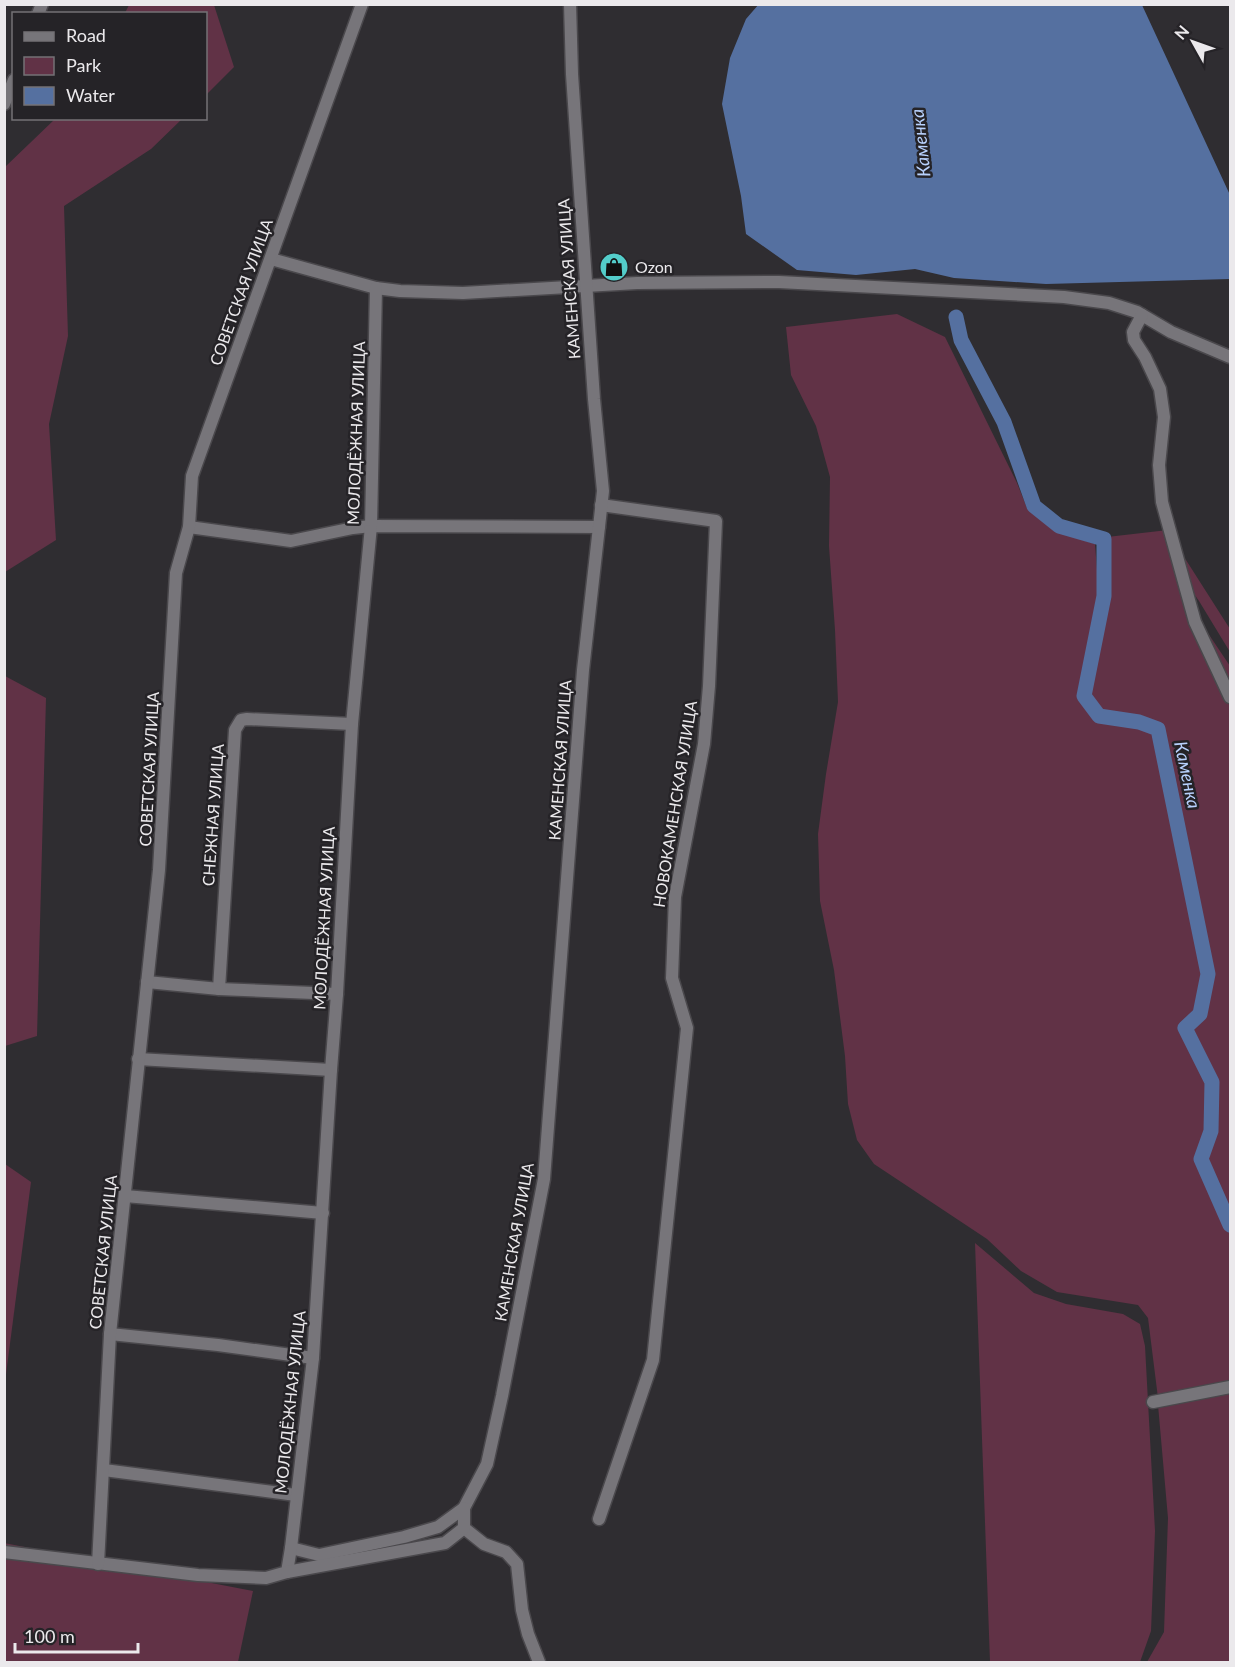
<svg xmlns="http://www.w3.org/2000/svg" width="1235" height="1667" font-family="Lato,sans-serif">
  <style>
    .green { fill: #613246 }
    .water { fill: #5570a0 }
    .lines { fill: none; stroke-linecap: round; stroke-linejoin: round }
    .river { stroke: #5570a0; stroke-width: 15 }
    .minor-casing { stroke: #4a484c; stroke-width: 15 }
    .minor { stroke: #77757a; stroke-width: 12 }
    .labels { text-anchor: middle; stroke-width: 5; stroke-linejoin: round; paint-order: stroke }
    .poi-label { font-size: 16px; fill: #ebe9ec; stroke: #252327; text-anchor: start }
    .street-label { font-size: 16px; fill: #ebe9ec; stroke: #252327 }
    .water-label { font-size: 18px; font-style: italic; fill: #b8d1fd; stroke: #252327 }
  </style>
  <rect width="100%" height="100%" fill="#2f2d31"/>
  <!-- green -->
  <g class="green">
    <path d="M129 5H214L234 67 206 95V14L125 13Z"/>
    <path d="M55 119H182L151 149 64 206 68 336 49 424 56 540 5 572V167Z"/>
    <path d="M897 314 945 337 1017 483 1027 508 1057 532 1095 544 1099 595 1077 696 1096 721 1139 727 1154 732 1204 974 1196 1011 1180 1028 1209 1081V1131L1198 1158 1230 1231V1383L1158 1398 1148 1318 1138 1305 1057 1292 1021 1271 987 1239 874 1164 857 1140 848 1104 845 1056 834 970 820 901 818 834 826 774 838 702 835 630 829 546 830 477 816 426 791 375 786 327Z"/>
    <path d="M1168 530 1172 549 1186 560 1230 629V652L1199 601 1182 577 1177 579 1179 590 1230 666V1214L1206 1159 1217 1130 1216 1083 1190 1030 1203 1016 1213 976 1161 728 1143 717 1102 711 1089 694 1109 593 1107 537Z"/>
    <path d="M5 676 46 698 37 1036 5 1046Z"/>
    <path d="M5 1164 31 1182 5 1382Z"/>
    <path d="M975 1243 1034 1293 1066 1304 1123 1314 1140 1324 1145 1346 1155 1531 1151 1631 1140 1662H990Z"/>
    <path d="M1230 1390V1662H1147L1164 1632 1168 1518 1158 1405Z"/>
    <path d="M4 1543 253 1591 238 1662H5Z"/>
  </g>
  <!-- water -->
  <path class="water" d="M759 4 1142 5 1230 195V279L1046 284 954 278 915 269 856 275 797 270 746 234 741 196 722 104 730 58 746 19Z"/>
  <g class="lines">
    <!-- river -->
    <path class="river" d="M956 317 961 340 1004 422 1034 506 1059 526 1104 539V596L1084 696 1099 716 1139 722 1158 729 1208 974 1200 1014 1185 1028 1212 1082 1211 1131 1201 1159 1230 1225"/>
    <!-- minor casing -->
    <g class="minor-casing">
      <g id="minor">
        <path d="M38 14 42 4"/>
        <path d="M4 104 14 80"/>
        <path d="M271 259 376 288 400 291 463 293 637 283 779 282 1064 297 1109 303 1137 312 1171 332 1230 357"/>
        <path d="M1142 315 1133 332 1134 340 1145 357 1160 389 1164 417 1159 465 1162 502 1195 622 1230 697"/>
        <path d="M189 527 291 541 353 528 371 526 599 527"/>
        <path d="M147 982 219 989 337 994"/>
        <path d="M219 989 235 730 241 720 247 719 352 724"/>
        <path d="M138 1059 331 1070"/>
        <path d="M125 1196 323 1213"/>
        <path d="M110 1334 218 1345 313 1358"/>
        <path d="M1153 1402 1230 1387"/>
        <path d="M104 1470 296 1495"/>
        <path d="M599 1519 653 1360 687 1028 672 978 675 897 704 744 709 686 716 521 601 505"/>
        <path d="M464 1528 484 1544 506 1552 517 1564 522 1610 528 1634 539 1662"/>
        <path d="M291 1548 319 1555 404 1537 438 1527 464 1508 487 1464 502 1396 544 1179 583 670 603 491 594 399 572 74 570 4"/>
        <path d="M4 1552 198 1575 266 1578 287 1572 291 1548 313 1358 331 1070 337 994 352 724 371 526 376 288"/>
        <path d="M98 1564 110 1334 159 870 176 573 189 527 192 476 362 4"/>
        <path d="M287 1572 445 1543 464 1528V1508"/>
      </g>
    </g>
    <!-- minor -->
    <use href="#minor" class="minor"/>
  </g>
  <!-- icons -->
  <defs>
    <g id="shop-disc" transform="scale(1.5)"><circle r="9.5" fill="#53cdca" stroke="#252327"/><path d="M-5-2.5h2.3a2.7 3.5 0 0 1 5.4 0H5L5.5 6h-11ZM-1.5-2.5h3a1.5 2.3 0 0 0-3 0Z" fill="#111"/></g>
  </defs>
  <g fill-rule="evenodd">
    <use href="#shop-disc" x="614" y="267"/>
  </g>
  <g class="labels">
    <!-- poi labels -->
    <g class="poi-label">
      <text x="635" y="273">Ozon</text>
    </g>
    <!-- street labels -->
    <g class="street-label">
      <text transform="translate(569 279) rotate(-94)" y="6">КАМЕНСКАЯ УЛИЦА</text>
      <text transform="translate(241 292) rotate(-70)" y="6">СОВЕТСКАЯ УЛИЦА</text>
      <text transform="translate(356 433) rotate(-88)" y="6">МОЛОДЁЖНАЯ УЛИЦА</text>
      <text transform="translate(560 760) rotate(-86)" y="6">КАМЕНСКАЯ УЛИЦА</text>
      <text transform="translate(149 769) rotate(-87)" y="6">СОВЕТСКАЯ УЛИЦА</text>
      <text transform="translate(675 804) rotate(-81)" y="6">НОВОКАМЕНСКАЯ УЛИЦА</text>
      <text transform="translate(213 815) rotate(-86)" y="6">СНЕЖНАЯ УЛИЦА</text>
      <text transform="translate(324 918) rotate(-87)" y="6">МОЛОДЁЖНАЯ УЛИЦА</text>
      <text transform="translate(514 1242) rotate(-80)" y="6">КАМЕНСКАЯ УЛИЦА</text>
      <text transform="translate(103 1252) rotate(-84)" y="6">СОВЕТСКАЯ УЛИЦА</text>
      <text transform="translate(290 1402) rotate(-84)" y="6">МОЛОДЁЖНАЯ УЛИЦА</text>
    </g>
    <!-- water labels -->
    <g class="water-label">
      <text transform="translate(921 143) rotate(-96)" y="6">Каменка</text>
      <text transform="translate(1187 775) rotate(78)" y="6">Каменка</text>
    </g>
  </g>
  <!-- border -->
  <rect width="1235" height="1667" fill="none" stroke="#ebe9ec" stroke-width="12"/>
  <!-- legend -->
  <rect x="12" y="12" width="195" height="108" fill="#252327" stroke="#747276" stroke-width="1.5"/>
  <rect x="24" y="32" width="30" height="9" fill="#77757a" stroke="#747276" stroke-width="1.5"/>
  <text x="66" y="42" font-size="18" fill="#ebe9ec">Road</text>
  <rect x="24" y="57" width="30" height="18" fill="#613246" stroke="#747276" stroke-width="1.5"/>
  <text x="66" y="72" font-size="18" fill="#ebe9ec">Park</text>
  <rect x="24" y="87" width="30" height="18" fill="#5570a0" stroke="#747276" stroke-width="1.5"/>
  <text x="66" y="102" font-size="18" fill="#ebe9ec">Water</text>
  <!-- north arrow -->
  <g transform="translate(1193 42) rotate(310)" stroke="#252327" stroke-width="4.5" paint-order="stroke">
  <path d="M0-4.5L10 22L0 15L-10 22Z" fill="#ebe9ec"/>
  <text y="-9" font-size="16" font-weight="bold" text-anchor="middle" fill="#ebe9ec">N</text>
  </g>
  <!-- scale -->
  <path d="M15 1643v9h123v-9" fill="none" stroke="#ebe9ec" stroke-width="3"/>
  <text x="24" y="1643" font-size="18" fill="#ebe9ec" stroke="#252327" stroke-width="4.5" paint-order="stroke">100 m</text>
</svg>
